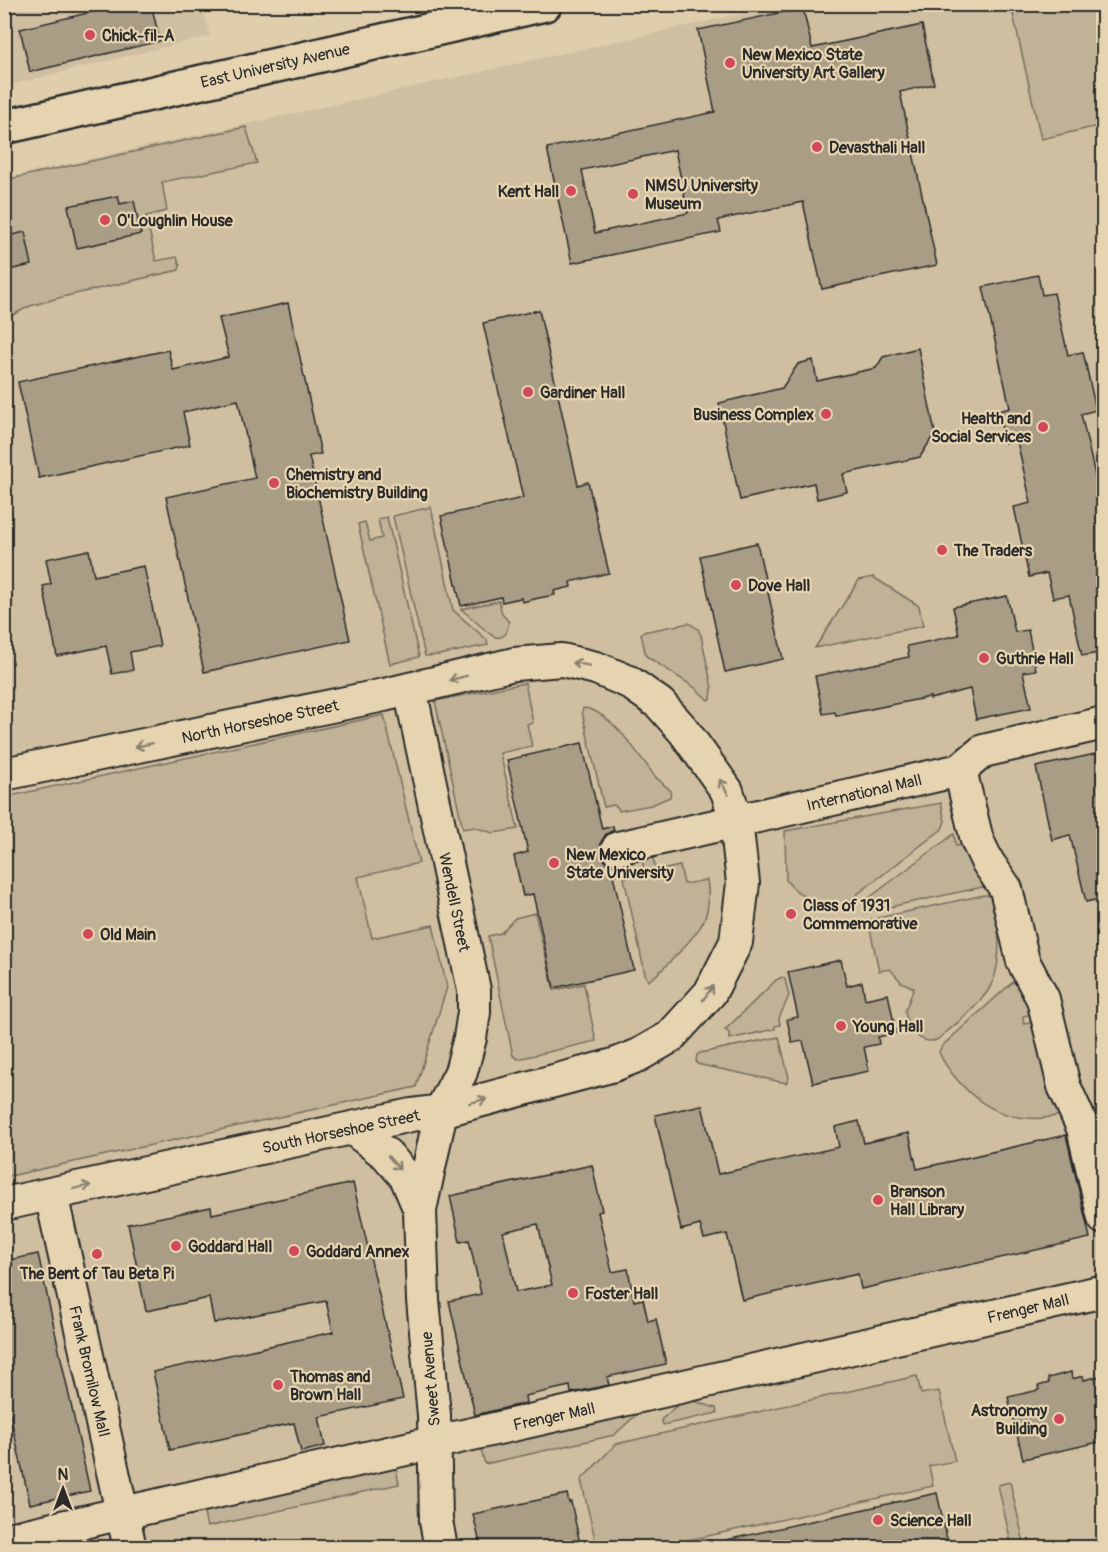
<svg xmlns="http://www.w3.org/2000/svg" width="1108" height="1552" font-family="Pangolin,sans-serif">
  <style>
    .built { fill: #cfbfa0 }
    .green { fill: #c0b296; stroke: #766e60; stroke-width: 1.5 }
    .building { fill: #aa9d85; stroke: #2b2b2b; stroke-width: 1.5; fill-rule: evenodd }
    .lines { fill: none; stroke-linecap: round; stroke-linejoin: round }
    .minor-casing { stroke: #2b2b2b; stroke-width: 36 }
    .major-casing { stroke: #2b2b2b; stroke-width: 38 }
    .minor { stroke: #e6d4b1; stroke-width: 32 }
    .major { stroke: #e6d4b1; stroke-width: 33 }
    .oneway { stroke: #88806e }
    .poi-dot { fill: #d1495b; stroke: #e6d4b1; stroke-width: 2 }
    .labels { text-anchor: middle; stroke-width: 4.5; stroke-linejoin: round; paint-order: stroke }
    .poi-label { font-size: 16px; font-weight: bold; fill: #2b2b2b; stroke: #e6d4b1; text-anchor: start }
    .street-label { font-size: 16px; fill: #2b2b2b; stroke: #e6d4b1 }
  </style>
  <rect width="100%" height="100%" fill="#dfcdac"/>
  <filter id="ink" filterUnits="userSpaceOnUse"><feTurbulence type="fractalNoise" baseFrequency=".0167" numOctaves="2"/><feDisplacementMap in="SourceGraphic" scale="12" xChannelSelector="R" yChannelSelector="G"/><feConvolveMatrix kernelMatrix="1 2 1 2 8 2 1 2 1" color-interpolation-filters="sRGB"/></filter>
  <g filter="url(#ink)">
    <!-- built -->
    <g class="built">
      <path d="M4 5H202L210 36 9 85 5 82Z"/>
      <path d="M781 5H1103V1547H5L4 178Z"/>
    </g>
    <!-- green -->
    <g class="green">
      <path d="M1011 5H1103V125L1041 139Z"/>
      <path d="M246 127 257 163 162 182 167 211 146 216 156 261 177 257 180 266 179 270 62 297 30 306 5 319V180Z"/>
      <path d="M431 507 453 610 487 640 488 645 439 655 425 656 393 516Z"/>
      <path d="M387 517 419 657 390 664 358 524 365 522 370 541 382 538 378 519Z"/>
      <path d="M873 577 919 606 923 626 815 648 859 580Z"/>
      <path d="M499 601 502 614 509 622C507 633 503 642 491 635L461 609Z"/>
      <path d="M689 623 698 629 701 635 712 688 711 699 708 700 694 687 646 656 641 634 643 632Z"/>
      <path d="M525 683 533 723 527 724 532 746 500 753 518 829 493 833 474 827 463 829 435 701Z"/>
      <path d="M583 708C609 709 639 755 654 775 659 781 666 786 671 791L670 797 651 805 619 811 618 808 614 805 604 807 582 712Z"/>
      <path d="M384 715 419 863 358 877 372 938 433 925 447 987 416 1087 5 1177V797Z"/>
      <path d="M941 803 945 821 942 829 838 909 833 911C818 906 795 893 786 880L785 831Z"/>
      <path d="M954 834 956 846 972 843 983 887 866 912V902L869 898Z"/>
      <path d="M653 858 656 871 680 866 684 884 707 880C709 894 710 909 703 922 698 934 659 975 648 981L645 974 624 878 645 873 642 861Z"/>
      <path d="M984 895 992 896 996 901C998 928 1004 964 989 989 976 1009 956 1024 938 1039 928 1045 918 1037 909 1030L905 1011 914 988 901 982 890 969 879 971 868 920Z"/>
      <path d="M535 913 554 990 584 984 596 1041 518 1059 513 1056 488 936 501 933 515 918Z"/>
      <path d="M782 977 785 979 789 996 779 1018 780 1025 775 1026V1029L729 1039V1033L725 1030 776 980Z"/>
      <path d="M1019 979 1023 999 1028 998 1032 1014 1023 1016 1024 1024 1034 1022 1061 1115C1020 1125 987 1113 960 1083 952 1074 943 1063 939 1052L942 1046 1014 981Z"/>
      <path d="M779 1037 789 1078 786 1083 697 1064 696 1061 697 1055 700 1053Z"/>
      <path d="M917 1376 921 1394 939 1391 955 1461 929 1466 933 1486 658 1547H597L581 1480 616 1444Z"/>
      <path d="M685 1398 716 1408 717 1413 663 1425 661 1420Z"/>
      <path d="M643 1409 614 1435 485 1464 480 1446Z"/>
      <path d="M395 1463 399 1484 207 1527 203 1510Z"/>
      <path d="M1010 1482 1025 1547H1012L998 1485Z"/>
    </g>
    <!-- building -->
    <g class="building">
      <path d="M126 4H151L160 41 30 72 20 29Z"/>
      <path d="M803 8 812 48 922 25 934 84 900 92 937 265 822 289 803 202 718 220 721 232 572 263 547 148 715 112 698 30ZM675 150 688 213 595 233 582 170Z"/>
      <path d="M118 196 120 204 134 201 141 234 77 248 68 206Z"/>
      <path d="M25 232 32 265 4 271V237Z"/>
      <path d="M1038 275 1042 295 1054 293 1068 355 1083 352 1096 410 1081 414 1104 515V564L1096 565 1104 600V652L1082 656 1069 595 1053 598 1047 573 1029 577 1014 507 1031 503 1017 441 1005 443 998 411 1010 408 983 287Z"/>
      <path d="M288 303 321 454 309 456 350 640 204 672 166 497 255 478 238 400 183 412 190 445 39 478 18 382 168 350 173 370 229 357 219 318Z"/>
      <path d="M539 310 578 485 588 482 609 573 570 582 571 587 554 591 555 595 539 598 522 602 521 598 502 602 501 597 461 606 441 516 523 498 483 323Z"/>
      <path d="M918 348 935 433 920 457 843 474 847 492 817 499 814 483 740 500 719 403 782 388 798 364 813 360 817 381 876 368 883 357Z"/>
      <path d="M757 543 783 659 725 672 700 556Z"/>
      <path d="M89 550 94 576 144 566 160 646 130 652 133 670 112 674 106 646 57 656 43 586 51 584 46 559Z"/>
      <path d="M1007 596 1015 632 1028 630 1036 670 1023 672 1031 708 976 719 970 689 930 699V697L836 716 835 712 823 714 815 676 909 657 907 646 959 635 953 607Z"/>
      <path d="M582 743 602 829 613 826 614 830 606 834 601 842 600 851 605 861 613 865 622 866 623 872 613 875 634 970 554 988 533 894 523 896 514 856 528 852 507 760Z"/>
      <path d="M1104 752V898L1086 902 1070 835 1052 840 1036 767Z"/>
      <path d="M841 960 847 986 862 982 865 999 888 994 896 1033 878 1037 879 1044 864 1047 869 1071 813 1083 803 1041 792 1043 787 1019 798 1017 788 972Z"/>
      <path d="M702 1105 718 1174 839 1147 835 1127 859 1121 864 1143 909 1133 917 1169 1066 1135 1090 1238 861 1289 858 1274 742 1300 727 1234 704 1239 700 1225 681 1230 655 1115Z"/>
      <path d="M592 1165 602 1211 598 1212 612 1272 628 1269 634 1301 643 1299 648 1321 656 1319 666 1364 607 1377 609 1385 595 1388 571 1393 570 1386 525 1396 526 1403 475 1415 449 1301 481 1294 469 1240 460 1242 450 1196ZM538 1224 552 1285 516 1292 503 1232Z"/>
      <path d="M353 1183 403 1399 319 1417 325 1446 301 1452 294 1423 170 1450 153 1372 333 1332 326 1301 214 1323 209 1298 146 1311 128 1224 211 1207 212 1214Z"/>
      <path d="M38 1254 90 1491 30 1504 4 1388V1261Z"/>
      <path d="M1071 1372 1072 1379 1083 1376 1084 1380 1104 1375V1441L1023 1459 1008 1397 1039 1390 1038 1386 1049 1383 1048 1378Z"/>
      <path d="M937 1493 949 1548H727L726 1540Z"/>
      <path d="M567 1494 569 1503 571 1502 581 1548H481L473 1514Z"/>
    </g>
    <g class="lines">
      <!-- minor casing -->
      <g class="minor-casing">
        <g id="minor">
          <path d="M410 689 474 990V1012L470 1038 461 1072 441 1111 420 1210 423 1300 434 1415 436 1521 441 1548"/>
          <path d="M960 770 977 840 987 861 1006 889 1023 961 1043 999 1064 1086 1083 1128 1104 1218"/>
          <path d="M4 774 384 695 514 664 562 660 596 668 629 682 660 704 684 731 727 791 736 820 743 883 736 942 710 993 670 1037 639 1055 614 1065 441 1111 411 1115 4 1204"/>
          <path d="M618 848 960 770 983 751 1104 723"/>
          <path d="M352 1128 387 1155 406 1177 420 1210"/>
          <path d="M51 1194 130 1548"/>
          <path d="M4 1540 1104 1291"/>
        </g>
      </g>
      <!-- major casing -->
      <g class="major-casing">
        <path id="major" d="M4 127 545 4"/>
      </g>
      <!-- minor -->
      <use href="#minor" class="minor"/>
      <!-- major -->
      <use href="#major" class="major"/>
    </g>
    <!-- one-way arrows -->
    <defs><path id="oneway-shaft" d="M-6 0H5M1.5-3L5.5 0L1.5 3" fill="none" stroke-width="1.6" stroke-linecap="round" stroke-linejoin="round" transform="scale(1.5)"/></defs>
    <g class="oneway">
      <use href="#oneway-shaft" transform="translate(581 664) rotate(-168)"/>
      <use href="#oneway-shaft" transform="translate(458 678) rotate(166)"/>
      <use href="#oneway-shaft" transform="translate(144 745) rotate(168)"/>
      <use href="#oneway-shaft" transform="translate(724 787) rotate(-120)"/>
      <use href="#oneway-shaft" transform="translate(708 993) rotate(-55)"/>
      <use href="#oneway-shaft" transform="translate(478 1101) rotate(-14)"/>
      <use href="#oneway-shaft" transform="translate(394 1163) rotate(49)"/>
      <use href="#oneway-shaft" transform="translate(82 1187) rotate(-12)"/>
    </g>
  </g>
  <!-- markers -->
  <g class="poi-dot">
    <circle cx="90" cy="35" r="6"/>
    <circle cx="730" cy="63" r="6"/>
    <circle cx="817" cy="147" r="6"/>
    <circle cx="571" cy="191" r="6"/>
    <circle cx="633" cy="194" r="6"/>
    <circle cx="105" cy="220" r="6"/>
    <circle cx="528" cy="392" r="6"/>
    <circle cx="826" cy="414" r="6"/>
    <circle cx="1043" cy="427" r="6"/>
    <circle cx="274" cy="483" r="6"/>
    <circle cx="942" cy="550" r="6"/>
    <circle cx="736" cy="585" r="6"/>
    <circle cx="984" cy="658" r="6"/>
    <circle cx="554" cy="863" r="6"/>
    <circle cx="791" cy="914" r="6"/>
    <circle cx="88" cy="934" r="6"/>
    <circle cx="841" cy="1026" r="6"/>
    <circle cx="878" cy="1200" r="6"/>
    <circle cx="176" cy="1246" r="6"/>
    <circle cx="294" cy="1251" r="6"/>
    <circle cx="97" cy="1254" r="6"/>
    <circle cx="573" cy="1293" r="6"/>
    <circle cx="278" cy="1385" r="6"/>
    <circle cx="1059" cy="1419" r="6"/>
    <circle cx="878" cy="1520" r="6"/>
  </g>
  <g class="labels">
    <!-- poi labels -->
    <g class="poi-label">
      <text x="102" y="41">Chick-fil-A</text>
      <text x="742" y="60">New Mexico State<tspan x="742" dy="18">University Art Gallery</tspan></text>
      <text x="829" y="153">Devasthali Hall</text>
      <text x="645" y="191">NMSU University<tspan x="645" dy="18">Museum</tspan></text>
      <text x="559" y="197" text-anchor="end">Kent Hall</text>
      <text x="117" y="226">O'Loughlin House</text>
      <text x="540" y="398">Gardiner Hall</text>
      <text x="814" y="420" text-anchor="end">Business Complex</text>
      <text x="1031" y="424" text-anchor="end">Health and<tspan x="1031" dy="18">Social Services</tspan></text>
      <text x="286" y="480">Chemistry and<tspan x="286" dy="18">Biochemistry Building</tspan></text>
      <text x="954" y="556">The Traders</text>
      <text x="748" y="591">Dove Hall</text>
      <text x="996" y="664">Guthrie Hall</text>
      <text x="566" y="860">New Mexico<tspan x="566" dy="18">State University</tspan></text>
      <text x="803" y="911">Class of 1931<tspan x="803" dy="18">Commemorative</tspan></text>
      <text x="100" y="940">Old Main</text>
      <text x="853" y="1032">Young Hall</text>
      <text x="890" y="1197">Branson<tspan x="890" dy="18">Hall Library</tspan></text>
      <text x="188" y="1252">Goddard Hall</text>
      <text x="306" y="1257">Goddard Annex</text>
      <text x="97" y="1279" text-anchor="middle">The Bent of Tau Beta Pi</text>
      <text x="585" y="1299">Foster Hall</text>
      <text x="290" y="1382">Thomas and<tspan x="290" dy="18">Brown Hall</tspan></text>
      <text x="1047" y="1416" text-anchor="end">Astronomy<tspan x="1047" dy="18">Building</tspan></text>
      <text x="890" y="1526">Science Hall</text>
    </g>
    <!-- street labels -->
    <g class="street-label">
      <text transform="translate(275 65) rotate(-13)" y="6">East University Avenue</text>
      <text transform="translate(260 721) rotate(-12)" y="6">North Horseshoe Street</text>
      <text transform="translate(864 792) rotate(-13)" y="6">International Mall</text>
      <text transform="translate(455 902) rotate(78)" y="6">Wendell Street</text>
      <text transform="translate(341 1131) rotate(-12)" y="6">South Horseshoe Street</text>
      <text transform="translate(1028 1308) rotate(-13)" y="6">Frenger Mall</text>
      <text transform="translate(90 1371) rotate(77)" y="6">Frank Bromilow Mall</text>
      <text transform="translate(430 1379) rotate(-95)" y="6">Sweet Avenue</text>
      <text transform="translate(554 1416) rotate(-12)" y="6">Frenger Mall</text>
    </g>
  </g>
  <!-- margin -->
  <rect width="1108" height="1552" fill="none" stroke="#e6d4b1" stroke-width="24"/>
  <rect x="12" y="12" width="1084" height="1528" fill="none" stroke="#2b2b2b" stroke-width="2" filter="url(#ink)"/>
  <!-- north arrow -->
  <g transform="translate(63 1489)" stroke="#e6d4b1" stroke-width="4.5" paint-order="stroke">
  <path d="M0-4.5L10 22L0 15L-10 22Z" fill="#2b2b2b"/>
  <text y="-9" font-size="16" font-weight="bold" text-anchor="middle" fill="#2b2b2b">N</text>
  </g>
</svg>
